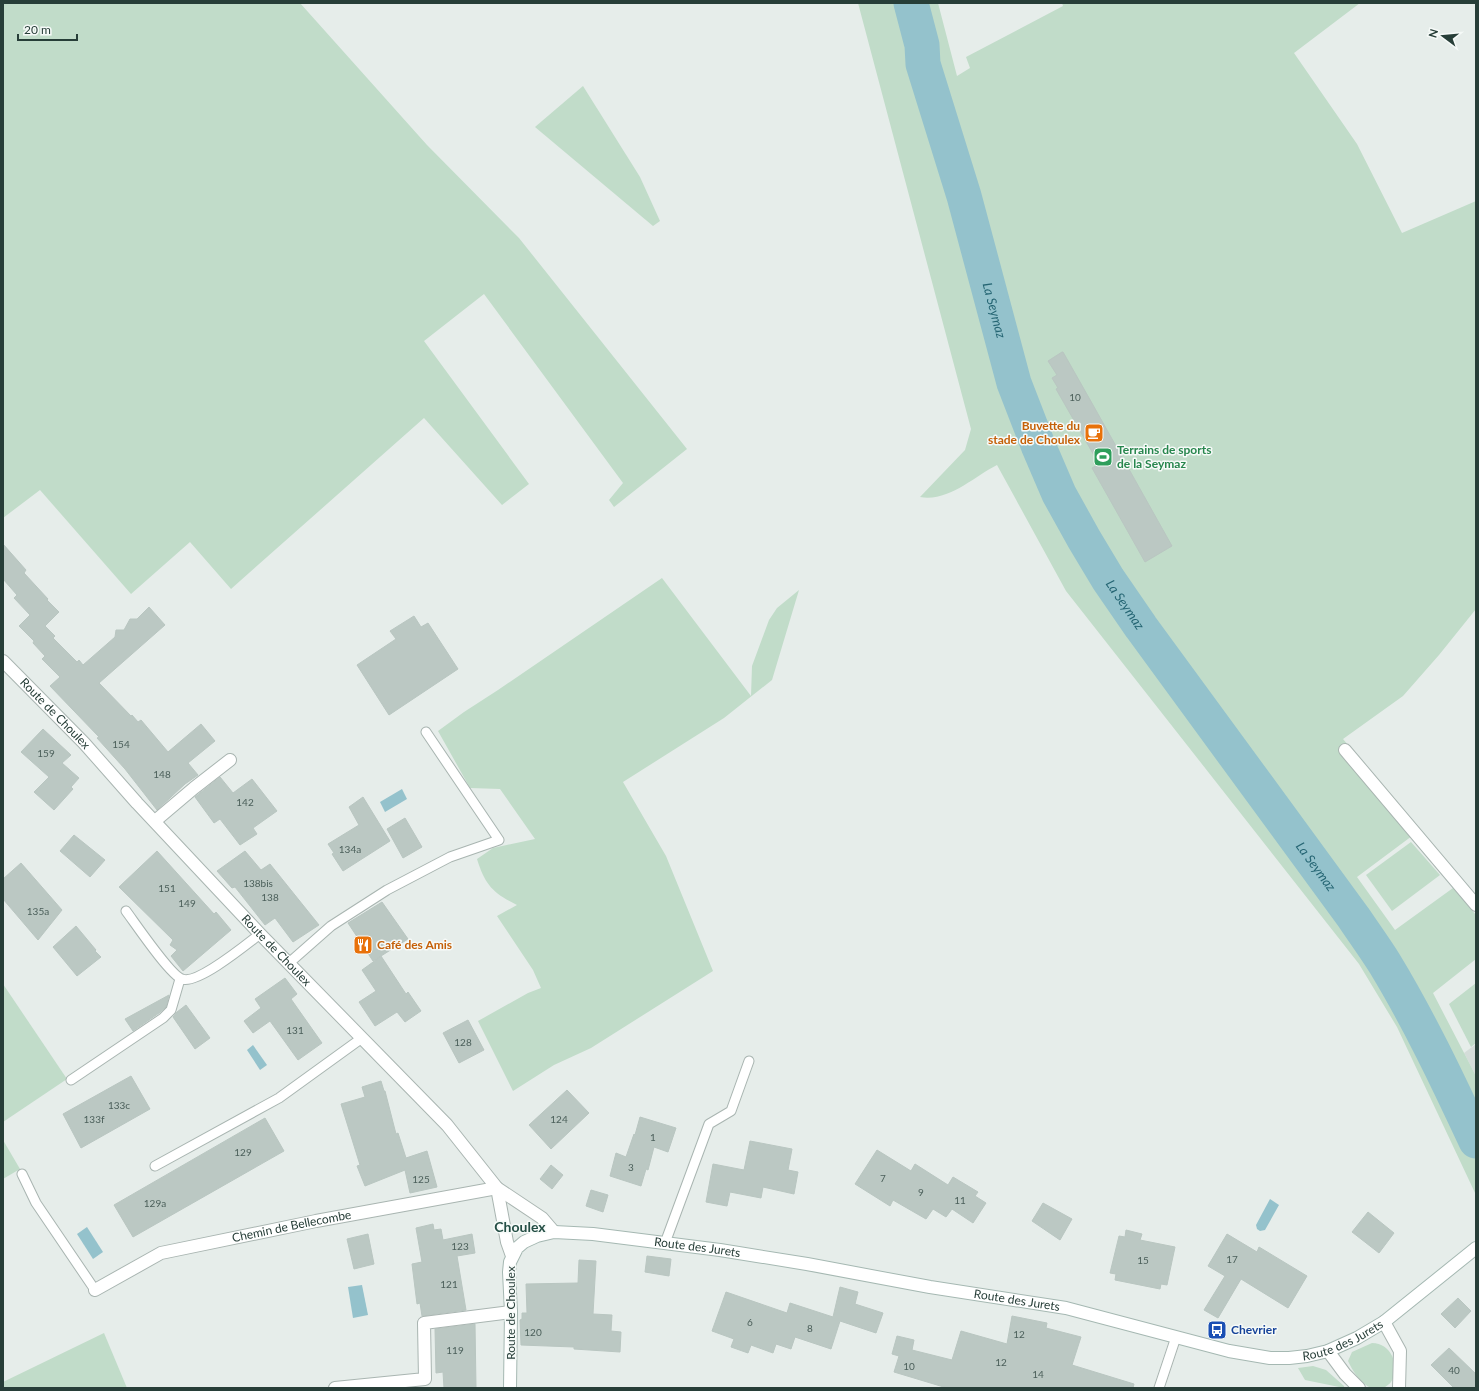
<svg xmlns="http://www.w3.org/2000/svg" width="1479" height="1391" font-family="Lato,sans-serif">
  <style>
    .built { fill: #d4ddd9 }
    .green { fill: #c1dcc9 }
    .water { fill: #94c2cc }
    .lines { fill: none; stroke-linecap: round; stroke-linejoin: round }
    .river { stroke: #94c2cc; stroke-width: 35 }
    .building { fill: #bbc8c3; stroke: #b9c6c1 }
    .lane-casing { stroke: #a9b5b1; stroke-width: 11 }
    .street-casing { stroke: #a9b5b1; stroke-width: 14 }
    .secondary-casing { stroke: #a5b8b2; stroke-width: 14 }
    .lane { stroke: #fff; stroke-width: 9 }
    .street { stroke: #fff; stroke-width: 12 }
    .secondary { stroke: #fff; stroke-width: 12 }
    .labels { text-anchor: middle; stroke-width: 3; stroke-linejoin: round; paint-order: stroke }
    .number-label { font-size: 10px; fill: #4c605b }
    .food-label { font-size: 12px; font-weight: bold; fill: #c56008; stroke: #f6faf8; text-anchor: end }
    .leisure-label { font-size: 12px; font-weight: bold; fill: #27864d; stroke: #f6faf8; text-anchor: start }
    .street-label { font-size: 12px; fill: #273e38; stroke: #f6faf8 }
    .transit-label { font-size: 12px; font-weight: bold; fill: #164399; stroke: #f6faf8; text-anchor: start }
    .water-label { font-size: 13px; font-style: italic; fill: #266674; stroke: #f6faf8 }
    .quarter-label { font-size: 14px; font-weight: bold; fill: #244e45; stroke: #f6faf8 }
  </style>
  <rect width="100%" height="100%" fill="#e6edea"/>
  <!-- built -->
  <path class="built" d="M1476 1044V1076L1464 1053Z"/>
  <!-- green -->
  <g class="green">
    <path d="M3 3H300L427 145 519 238 687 449 614 507 609 500 623 483 484 294 424 341 529 484 502 505 424 418 231 589 190 542 131 594 40 490 3 518Z"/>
    <path d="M858 3H938L957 76 970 68 966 57 1063 6 1062 3H1360L1294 53 1357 144 1402 233 1476 201V609L1439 655 1403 696 1343 739 1420 830 1357 877 1395 930 1453 888 1476 915V959L1433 993 1476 1076V1195L1397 1027 1359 964 1066 591 997 465C973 477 949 502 920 497L965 450 971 429Z"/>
    <path d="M583 86 640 177 660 221 653 226 535 127Z"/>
    <path d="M662 578 751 696 752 666 769 620 777 608 799 590 772 680 724 718 623 782 666 856 713 971 591 1048 554 1065 513 1091 478 1021 528 993 541 988 533 970 497 916 517 905C493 893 485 885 477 859L493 848 535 839 500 789 470 788 438 731 464 712 498 690Z"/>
    <path d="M1411 842 1440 875 1392 911 1366 875Z"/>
    <path d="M1476 983V1043L1471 1047 1449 1004Z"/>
    <path d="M3 984 67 1079 3 1122Z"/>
    <path d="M3 1140 20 1169 3 1179Z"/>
    <path d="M104 1333 127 1388H3V1382Z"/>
    <path d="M1372 1343C1391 1343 1401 1366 1391 1382 1390 1384 1386 1386 1384 1388 1380 1388 1374 1389 1371 1388 1361 1384 1352 1370 1348 1361L1352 1352Z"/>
    <path d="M1313 1366 1326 1370 1344 1386V1388L1305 1380 1298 1368Z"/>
  </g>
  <!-- water -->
  <g class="water">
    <path d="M402 789 407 799 385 812 380 802Z"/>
    <path d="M253 1045 267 1065 260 1070 247 1050Z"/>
    <path d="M1270 1199 1279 1205 1265 1230 1260 1231 1257 1229 1256 1225Z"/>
    <path d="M87 1227 103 1252 93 1259 77 1234Z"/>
    <path d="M362 1285 368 1315 353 1318 348 1287Z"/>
  </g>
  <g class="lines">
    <!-- river -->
    <path class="river" id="s1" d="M911 3 922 45 923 64 964 196 1014 383 1038 445 1059 494 1084 539 1108 579 1141 627 1354 918C1364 933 1375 948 1385 964 1419 1020 1448 1081 1476 1141"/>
  </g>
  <!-- building -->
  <g class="building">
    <path d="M1062 352H1063L1093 405 1172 546 1145 562 1092 468 1099 464 1056 389 1058 388 1052 378 1057 375 1048 361Z"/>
    <path d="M3 544 26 570 24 573 48 599 47 600 59 612 45 626 55 636 53 638 77 662 79 660 83 665 115 637 116 630H124L130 619H137L149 607 165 625 99 683 131 716 132 715 138 722 141 720 168 752 201 724 215 741 188 763 198 775 185 784 157 810 125 769 97 738 99 737 50 686 60 677 42 659 45 656 33 643 34 641 19 626 30 615 14 598 17 595 3 579Z"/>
    <path d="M414 616 421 627 428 623 458 669 389 715 357 665 396 639 390 631Z"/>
    <path d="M43 729 71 755 62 763 79 778 71 787 73 789 54 810 34 792 49 777 21 752Z"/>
    <path d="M220 777 233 793 252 779 277 811 253 828 257 834 240 845 220 819 214 823 195 797Z"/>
    <path d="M363 797 390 841 343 871 332 854 334 853 328 844 359 825 349 807Z"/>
    <path d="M405 818 422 847 403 858 387 829Z"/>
    <path d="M74 835 105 860 90 877 60 851Z"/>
    <path d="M157 851 214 914 216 912 231 930 183 971 171 956 177 950 170 945 173 940 119 887Z"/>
    <path d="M245 851 261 870 270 864 319 925 293 942 275 918 265 925 235 887 232 888 217 871Z"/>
    <path d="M21 863 62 910 38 940 3 899V879Z"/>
    <path d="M382 902 408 939 381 956 406 994 408 992 421 1011 405 1022 397 1012 375 1026 359 1002 376 991 362 970 380 957 373 961 348 923Z"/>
    <path d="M76 926 96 950 95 951 101 957 77 976 53 947Z"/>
    <path d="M285 978 297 994 291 999 322 1043 298 1060 270 1021 253 1033 244 1021 261 1008 255 999Z"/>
    <path d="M169 995 166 1007 159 1013 133 1031 125 1019Z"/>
    <path d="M186 1005 210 1038 195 1049 173 1017 177 1012Z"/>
    <path d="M468 1020 484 1050 459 1063 443 1033Z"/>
    <path d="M131 1076 150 1109 81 1148 63 1114Z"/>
    <path d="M381 1081 384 1091H385L396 1134 398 1133 406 1158 427 1151 437 1187 410 1193 405 1170 365 1186 357 1166 360 1165 341 1104 365 1097 362 1087Z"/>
    <path d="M567 1090 589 1113 551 1149 529 1125Z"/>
    <path d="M640 1117 676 1128 668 1152 654 1147 648 1170 646 1169 641 1186 610 1176 616 1153 626 1157 634 1134 635 1135Z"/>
    <path d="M265 1118 284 1151 133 1237 114 1205Z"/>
    <path d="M750 1141 792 1149 788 1170 798 1172 794 1194 763 1187 761 1198 730 1192 727 1206 706 1202 713 1164 744 1170Z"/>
    <path d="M877 1150 911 1171 915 1164 948 1185 953 1177 978 1192 975 1196 986 1203 973 1223 952 1209 946 1217 933 1209 926 1219 893 1200 890 1206 855 1184Z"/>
    <path d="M551 1165 563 1175 552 1189 540 1179Z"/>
    <path d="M591 1190 608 1195 603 1212 586 1206Z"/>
    <path d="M1043 1203 1072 1219 1060 1240 1032 1221Z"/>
    <path d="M1368 1212 1394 1233 1379 1253 1352 1232Z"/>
    <path d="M433 1224 434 1230 441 1229 443 1240 472 1234 475 1253 457 1256 466 1310 422 1316 420 1303 417 1304 412 1264 422 1262 416 1228Z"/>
    <path d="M1126 1230 1142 1234 1140 1240 1175 1247 1167 1285 1161 1284 1160 1289 1115 1280 1116 1274 1110 1273 1119 1236 1125 1237Z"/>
    <path d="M368 1234 374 1264 354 1269 347 1239Z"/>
    <path d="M1227 1234 1257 1252 1259 1247 1307 1276 1288 1308 1241 1279 1218 1318 1204 1310 1225 1276 1208 1266Z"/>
    <path d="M647 1256 671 1259 669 1276 645 1272Z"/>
    <path d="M579 1260 596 1261 593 1314 612 1315 611 1331 621 1332 620 1352 574 1349V1347L521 1345 520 1320 522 1319V1313H527L526 1284 578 1283Z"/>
    <path d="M840 1287 858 1292 855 1304 883 1313 876 1333 840 1321 831 1349 795 1337 791 1349 776 1344 773 1353 751 1345 748 1353 731 1347 734 1339 712 1331 726 1292 787 1313 790 1303 833 1317Z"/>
    <path d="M1458 1298 1471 1311 1455 1328 1441 1314Z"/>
    <path d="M1012 1316 1047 1323 1046 1328 1081 1337 1072 1365 1134 1384 1133 1388H947L894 1372 899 1356 892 1354 897 1336 914 1340 912 1350 952 1360 961 1331 1007 1344Z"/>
    <path d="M475 1324 476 1388H444L443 1372 436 1373 435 1329Z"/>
    <path d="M1449 1348 1476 1374V1388H1454L1431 1365Z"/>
  </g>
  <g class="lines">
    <!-- lane casing -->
    <g class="lane-casing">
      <g id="lane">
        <path d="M126 911C135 923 170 975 182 979 197 985 247 944 260 934"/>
        <path d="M289 963 331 926 387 890 450 857 499 840 426 732"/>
        <path d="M71 1080 163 1018 171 1010 180 979"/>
        <path d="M155 1166 279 1098 362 1038"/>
        <path d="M22 1174 36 1203 95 1290"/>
        <path d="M665 1243 709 1124 731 1111 749 1061"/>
        <path d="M1159 1388 1176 1337"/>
      </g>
    </g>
    <!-- street casing -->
    <g class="street-casing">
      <g id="street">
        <path id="s2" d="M3 661 84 743 137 803 260 934 447 1125 497 1188 542 1218 554 1232"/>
        <path d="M1345 750 1476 905"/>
        <path d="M155 821 194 788 230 760"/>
        <path d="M497 1188 507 1242 512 1256"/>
        <path id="s3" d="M95 1290 161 1253 316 1221 497 1188"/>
        <path d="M1384 1322 1400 1351 1399 1388"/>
        <path d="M1328 1351 1345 1374 1359 1388"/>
        <path d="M335 1388 425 1379 424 1323 511 1312"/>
      </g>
    </g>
    <!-- secondary casing -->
    <g class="secondary-casing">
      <g id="secondary">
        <path id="s4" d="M510 1388 511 1312 509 1272 510 1262 517 1248 524 1242 537 1236 554 1232 593 1234 720 1250 807 1264 930 1287 1066 1308 1229 1351 1270 1358H1289L1307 1356 1328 1351 1357 1338 1384 1322 1476 1248"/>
      </g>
    </g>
    <!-- lane -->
    <use href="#lane" class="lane"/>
    <!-- street -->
    <use href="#street" class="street"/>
    <!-- secondary -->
    <use href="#secondary" class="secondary"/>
  </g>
  <!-- icons -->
  <defs>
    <g id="cafe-square" transform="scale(1)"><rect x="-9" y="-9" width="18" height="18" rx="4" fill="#e8710a" stroke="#f6faf8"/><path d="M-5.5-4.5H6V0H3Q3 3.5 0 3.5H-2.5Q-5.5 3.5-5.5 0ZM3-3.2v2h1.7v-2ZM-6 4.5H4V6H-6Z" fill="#fff"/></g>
    <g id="stadium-square" transform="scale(1)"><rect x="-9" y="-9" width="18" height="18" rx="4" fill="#2e9e5b" stroke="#f6faf8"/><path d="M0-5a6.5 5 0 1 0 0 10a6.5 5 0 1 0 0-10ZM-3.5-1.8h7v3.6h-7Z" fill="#fff"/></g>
    <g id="restaurant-square" transform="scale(1)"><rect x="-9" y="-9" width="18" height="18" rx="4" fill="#e8710a" stroke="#f6faf8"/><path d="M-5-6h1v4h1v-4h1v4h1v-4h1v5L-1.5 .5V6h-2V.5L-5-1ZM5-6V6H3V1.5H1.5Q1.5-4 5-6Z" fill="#fff"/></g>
    <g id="bus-square" transform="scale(1)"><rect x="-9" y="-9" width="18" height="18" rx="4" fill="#1a4fb4" stroke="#f6faf8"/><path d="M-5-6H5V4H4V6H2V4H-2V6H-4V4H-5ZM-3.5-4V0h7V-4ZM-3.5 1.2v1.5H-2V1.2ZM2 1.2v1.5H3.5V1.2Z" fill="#fff"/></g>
  </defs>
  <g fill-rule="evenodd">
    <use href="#cafe-square" x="1094" y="433"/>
    <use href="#stadium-square" x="1103" y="457"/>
    <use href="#restaurant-square" x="363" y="945"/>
    <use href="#bus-square" x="1217" y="1330"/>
  </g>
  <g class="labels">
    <!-- number labels -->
    <g class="number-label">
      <text x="1075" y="401">10</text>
      <text x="121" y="748">154</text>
      <text x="46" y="757">159</text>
      <text x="162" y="778">148</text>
      <text x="245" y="806">142</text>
      <text x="350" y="853">134a</text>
      <text x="258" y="887">138bis</text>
      <text x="167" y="892">151</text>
      <text x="270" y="901">138</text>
      <text x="187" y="907">149</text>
      <text x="38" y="915">135a</text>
      <text x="295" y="1034">131</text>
      <text x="463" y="1046">128</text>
      <text x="119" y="1109">133c</text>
      <text x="94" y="1123">133f</text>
      <text x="559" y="1123">124</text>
      <text x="653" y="1141">1</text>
      <text x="243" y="1156">129</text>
      <text x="631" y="1171">3</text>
      <text x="883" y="1182">7</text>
      <text x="421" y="1183">125</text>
      <text x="921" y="1196">9</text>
      <text x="960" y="1204">11</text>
      <text x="155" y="1207">129a</text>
      <text x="460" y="1250">123</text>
      <text x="1232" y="1263">17</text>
      <text x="1143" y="1264">15</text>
      <text x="449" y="1288">121</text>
      <text x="750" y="1326">6</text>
      <text x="810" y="1332">8</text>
      <text x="533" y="1336">120</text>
      <text x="1019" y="1338">12</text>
      <text x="455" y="1354">119</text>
      <text x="1001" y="1366">12</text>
      <text x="909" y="1370">10</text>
      <text x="1454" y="1374">40</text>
      <text x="1038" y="1378">14</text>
    </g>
    <!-- food labels -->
    <g class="food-label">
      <text x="1080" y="430">Buvette du<tspan x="1080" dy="14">stade de Choulex</tspan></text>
      <text x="377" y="949" text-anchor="start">Café des Amis</text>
    </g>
    <!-- leisure labels -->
    <g class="leisure-label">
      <text x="1117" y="454">Terrains de sports<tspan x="1117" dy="14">de la Seymaz</tspan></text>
    </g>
    <!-- street labels -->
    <g class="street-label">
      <text dy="4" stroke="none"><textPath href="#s2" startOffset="74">Route de Choulex</textPath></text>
      <text dy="4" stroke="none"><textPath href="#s2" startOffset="398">Route de Choulex</textPath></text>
      <text dy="4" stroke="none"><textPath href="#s3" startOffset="209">Chemin de Bellecombe</textPath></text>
      <text dy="4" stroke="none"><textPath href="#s4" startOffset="327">Route des Jurets</textPath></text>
      <text dy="4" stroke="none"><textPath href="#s4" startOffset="651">Route des Jurets</textPath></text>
      <text transform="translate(511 1313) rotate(-90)" y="4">Route de Choulex</text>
      <text dy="4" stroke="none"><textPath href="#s4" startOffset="987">Route des Jurets</textPath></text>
    </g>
    <!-- transit labels -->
    <g class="transit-label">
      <text x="1231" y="1334">Chevrier</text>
    </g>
    <!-- water labels -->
    <g class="water-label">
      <text dy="5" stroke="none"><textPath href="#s1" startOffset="319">La Seymaz</textPath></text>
      <text dy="5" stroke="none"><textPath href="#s1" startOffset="643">La Seymaz</textPath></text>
      <text dy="5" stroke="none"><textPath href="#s1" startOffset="967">La Seymaz</textPath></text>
    </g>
    <!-- quarter labels -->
    <g class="quarter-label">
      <text x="520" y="1232">Choulex</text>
    </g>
  </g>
  <!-- border -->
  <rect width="1479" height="1391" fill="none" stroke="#273e38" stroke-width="8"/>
  <!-- north arrow -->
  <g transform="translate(1443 36) rotate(286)" stroke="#f6faf8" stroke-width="3" paint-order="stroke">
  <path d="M0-3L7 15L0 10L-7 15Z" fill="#273e38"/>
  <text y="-6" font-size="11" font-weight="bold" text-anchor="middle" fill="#273e38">N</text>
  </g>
  <!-- scale -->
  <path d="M18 34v6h59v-6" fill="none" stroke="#273e38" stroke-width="2"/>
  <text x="24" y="34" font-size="12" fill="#273e38" stroke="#f6faf8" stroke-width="3" paint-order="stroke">20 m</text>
</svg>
